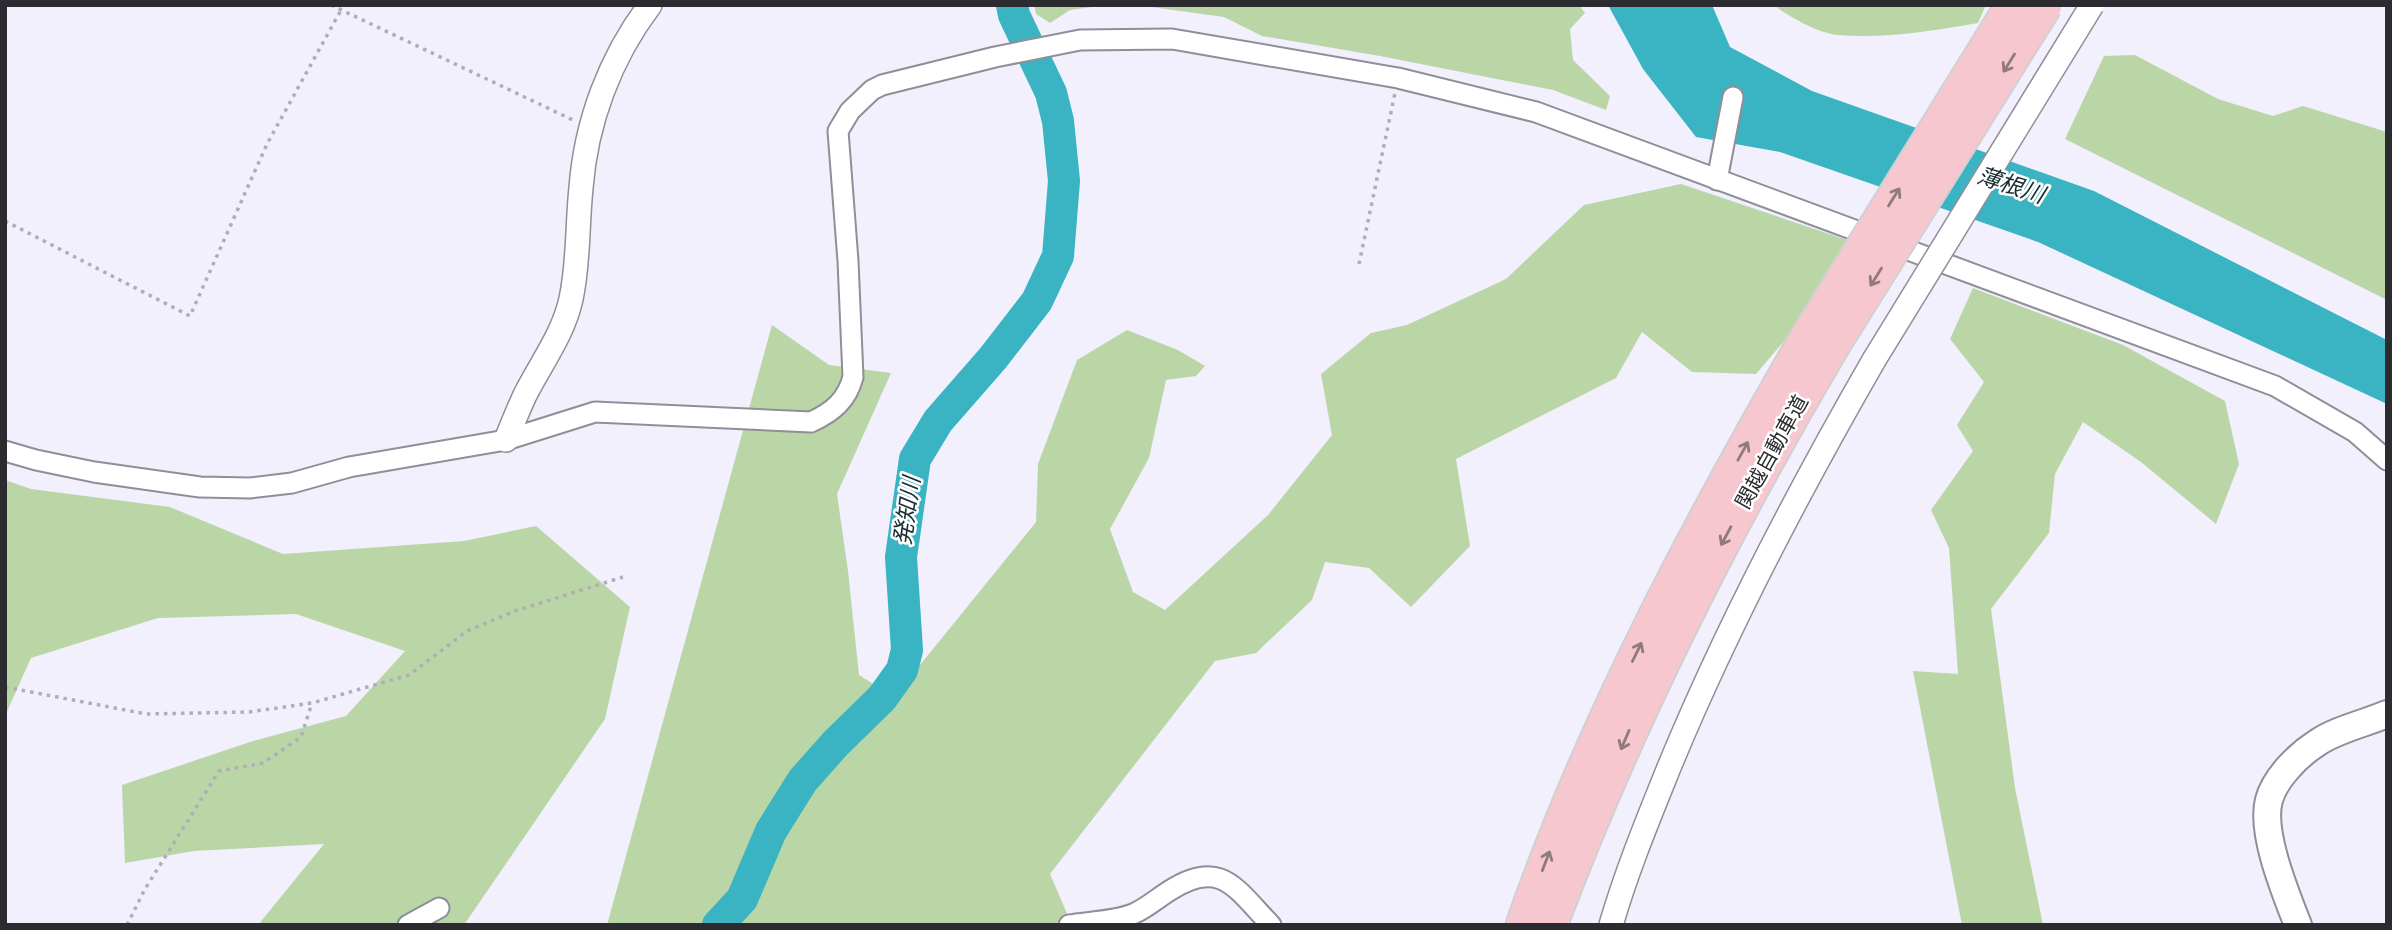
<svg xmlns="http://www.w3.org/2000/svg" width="2392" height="930" font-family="'Public Sans','Noto Sans JP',sans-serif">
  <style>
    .green { fill: #bad6a7 }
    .water { fill: #3ab4c2 }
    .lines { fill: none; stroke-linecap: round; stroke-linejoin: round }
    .river { stroke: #3ab4c2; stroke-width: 32 }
    .minor-casing { stroke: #8f8e99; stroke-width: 23 }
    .tertiary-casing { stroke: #8f8e99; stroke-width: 26 }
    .secondary-casing { stroke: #8f8e99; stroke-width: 30 }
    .motorway-casing { stroke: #d0d0d1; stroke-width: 37 }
    .path { stroke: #afaeb8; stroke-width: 3.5; stroke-dasharray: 3.5 5; stroke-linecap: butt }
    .minor { stroke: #fff; stroke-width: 19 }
    .tertiary { stroke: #fff; stroke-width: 23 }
    .secondary { stroke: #fff; stroke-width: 26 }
    .motorway { stroke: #f7c7d0; stroke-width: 33 }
    .tertiary-bridge-casing { stroke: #8f8e99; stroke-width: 26; stroke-linecap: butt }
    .motorway-bridge-casing { stroke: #d0d0d1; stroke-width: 37; stroke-linecap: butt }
    .tertiary-bridge { stroke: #fff; stroke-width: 23 }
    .motorway-bridge { stroke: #f7c7d0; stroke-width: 33 }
    .oneway { stroke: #917980 }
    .labels { text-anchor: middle; stroke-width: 5; stroke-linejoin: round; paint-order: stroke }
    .street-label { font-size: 21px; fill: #2b2b30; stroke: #fff }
    .water-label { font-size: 23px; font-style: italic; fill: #1a2f31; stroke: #fff }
  </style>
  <rect width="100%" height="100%" fill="#f1f0fc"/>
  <!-- green -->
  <g class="green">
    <path d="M1034 5H1107L1070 10 1050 23 1036 14Z"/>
    <path d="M1137 5H1579L1585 13 1570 29 1573 60 1610 96 1606 110 1553 90 1380 56 1262 36 1224 17Z"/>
    <path d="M1774 5H1986L1978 23C1932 31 1883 39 1837 35 1818 33 1789 17 1774 5Z"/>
    <path d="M2135 55 2218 99 2273 116 2303 106 2387 132V300L2065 139 2104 56Z"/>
    <path d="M1681 184 1865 246 1756 374 1692 372 1642 332 1616 378 1456 459 1470 546 1411 607 1369 568 1325 562 1312 600 1256 653 1215 661 1050 874 1072 925H607L772 325 829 365 891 373 837 494 848 571 859 675 894 697 1036 522 1038 464 1077 360 1127 330 1178 350 1205 366 1196 376 1166 380 1149 458 1110 529 1133 592 1165 610 1268 515 1332 435 1321 374 1371 333 1407 325 1506 279 1584 205Z"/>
    <path d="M1973 288 2123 345 2225 401 2239 464 2216 524 2141 462 2083 422 2055 474 2049 533 1991 609 2015 788 2043 925H1962L1913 671 1958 674 1949 548 1931 510 1973 451 1957 425 1984 382 1950 339Z"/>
    <path d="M5 480 31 489 170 507 283 554 464 541 536 526 630 607 605 719 464 925H258L324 844 194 851 125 863 122 785 253 741 346 716 405 651 296 614 158 618 31 658 5 716Z"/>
  </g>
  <!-- water -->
  <path class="water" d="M1608 5H1712L1730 47 1812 91 2094 191 2387 340V404L2038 242 1780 152 1696 137 1643 69Z"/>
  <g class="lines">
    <!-- river -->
    <path class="river" d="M718 925 742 899 771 831 803 780 836 743 882 698 902 670 907 650 901 557 915 459 938 421 993 358 1037 301 1058 256 1064 181 1058 121 1051 93 1014 15 1012 5"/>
    <!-- minor casing -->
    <g class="minor-casing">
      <g id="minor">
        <path d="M1717 180 1733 97"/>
        <path d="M5 451 36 460 94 472 200 487 250 488 292 483 349 467 506 440 595 412 811 422C833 412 847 400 853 377L848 261 838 131 850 111 872 90 882 85 995 57 1080 40 1172 39 1398 78 1536 112 2275 386 2355 432 2387 460"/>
        <path d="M408 925 439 908"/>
        <path d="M1069 925C1088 922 1116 921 1133 914 1145 909 1158 898 1169 891 1221 857 1236 889 1271 925"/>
      </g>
    </g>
    <!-- tertiary casing -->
    <g class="tertiary-casing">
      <g id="tertiary">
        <path d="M506 440C512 425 518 410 525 395 541 363 563 335 571 299 579 262 577 225 581 188 586 122 610 58 650 5"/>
        <path d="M1611 925C1627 870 1649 817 1670 765 1728 625 1798 492 1874 360"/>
      </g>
    </g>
    <!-- secondary casing -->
    <g class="secondary-casing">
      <path id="secondary" d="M2298 925C2286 894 2260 832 2269 800 2275 778 2298 755 2317 743 2335 730 2366 723 2387 714"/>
    </g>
    <!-- motorway casing -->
    <g class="motorway-casing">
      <g id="motorway">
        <path d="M1523 925C1595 719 1698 527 1807 338"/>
        <path d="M1550 925C1626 723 1722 533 1831 348"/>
      </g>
    </g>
    <!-- path -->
    <g class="path">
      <path d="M331 5 575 121"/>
      <path d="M5 221 190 316 267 144 341 10"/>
      <path d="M1359 264 1395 93"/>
      <path d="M5 687 146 714 249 712 312 703 409 675 467 631 515 611 623 577"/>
      <path d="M127 925 145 889 219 771 263 763 301 737 312 703"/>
    </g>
    <!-- minor -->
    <use href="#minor" class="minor"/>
    <!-- tertiary -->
    <use href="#tertiary" class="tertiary"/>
    <!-- secondary -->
    <use href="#secondary" class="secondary"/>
    <!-- motorway -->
    <use href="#motorway" class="motorway"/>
    <!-- tertiary-bridge casing -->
    <g class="tertiary-bridge-casing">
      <path id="tertiary-bridge" d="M1874 360 2092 5"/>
    </g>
    <!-- motorway-bridge casing -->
    <g class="motorway-bridge-casing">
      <g id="motorway-bridge">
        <path d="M1807 338 2013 5"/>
        <path d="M1831 348 2045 5"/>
      </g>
    </g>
    <!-- tertiary-bridge -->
    <use href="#tertiary-bridge" class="tertiary-bridge"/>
    <!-- motorway-bridge -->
    <use href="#motorway-bridge" class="motorway-bridge"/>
  </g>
  <!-- one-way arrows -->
  <defs><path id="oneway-shaft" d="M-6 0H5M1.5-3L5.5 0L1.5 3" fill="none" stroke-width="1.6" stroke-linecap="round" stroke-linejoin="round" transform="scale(1.75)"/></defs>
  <g class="oneway">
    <use href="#oneway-shaft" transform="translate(2009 63) rotate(122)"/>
    <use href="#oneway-shaft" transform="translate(1894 197) rotate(-58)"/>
    <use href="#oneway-shaft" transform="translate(1876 277) rotate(122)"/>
    <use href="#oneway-shaft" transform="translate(1743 451) rotate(-61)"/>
    <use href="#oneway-shaft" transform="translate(1726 536) rotate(118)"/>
    <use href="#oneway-shaft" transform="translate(1637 652) rotate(-64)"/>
    <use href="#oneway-shaft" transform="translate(1625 740) rotate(113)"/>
    <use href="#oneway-shaft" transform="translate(1546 861) rotate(-69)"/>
  </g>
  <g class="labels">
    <!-- street labels -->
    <g class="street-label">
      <text transform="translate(1772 452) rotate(-61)" y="7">関越自動車道</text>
    </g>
    <!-- water labels -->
    <g class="water-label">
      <text transform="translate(2011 185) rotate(18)" y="8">薄根川</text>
      <text transform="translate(907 511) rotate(-82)" y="8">発知川</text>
    </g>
  </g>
  <!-- border -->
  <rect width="2392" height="930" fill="none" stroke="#2b2b30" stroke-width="14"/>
</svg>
